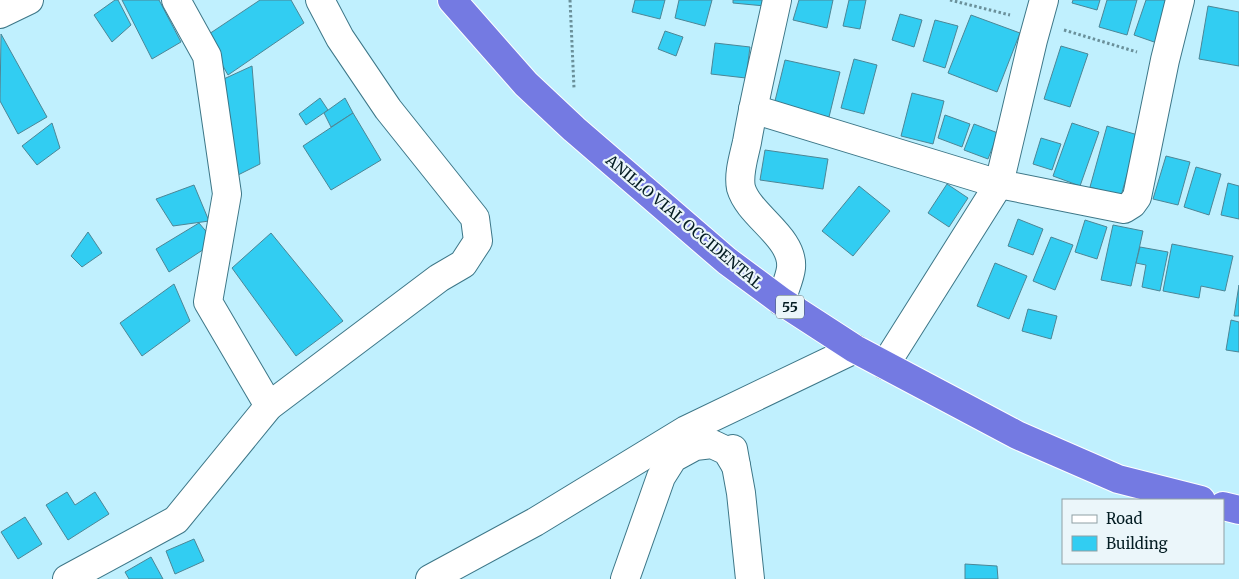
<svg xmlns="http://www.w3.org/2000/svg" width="1239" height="579" font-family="Merriweather,serif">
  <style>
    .building { fill: #32cdf2; stroke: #4c8696 }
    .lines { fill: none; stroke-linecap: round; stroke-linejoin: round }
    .minor-casing { stroke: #3d7788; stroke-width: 30 }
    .highway-casing { stroke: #fff; stroke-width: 30 }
    .path { stroke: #6a909a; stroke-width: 3; stroke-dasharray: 2.5 2.5; stroke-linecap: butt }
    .minor { stroke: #fff; stroke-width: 28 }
    .highway { stroke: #747ae2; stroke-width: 28 }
    .labels { text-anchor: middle; stroke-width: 4.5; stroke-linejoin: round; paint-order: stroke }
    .shield { fill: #ebf6fa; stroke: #495e64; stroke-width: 1 }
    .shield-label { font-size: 14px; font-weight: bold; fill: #041d23 }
    .street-label { font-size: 15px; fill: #041d23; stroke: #ebf6fa }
  </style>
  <rect width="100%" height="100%" fill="#c0f0fe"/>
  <!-- building -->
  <g class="building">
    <path d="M115 0H118L131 25 112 42 94 15Z"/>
    <path d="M122 0H159L181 42 152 59Z"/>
    <path d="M260 0H291L304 23 228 75 206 36Z"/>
    <path d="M635 0H665L660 19 632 12Z"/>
    <path d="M679 0H712L705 26 675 18Z"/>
    <path d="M733 0H766L765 6 733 3Z"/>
    <path d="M799 0H833L827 28 793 20Z"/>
    <path d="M849 0H866L860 29 843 26Z"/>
    <path d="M1073 0H1100L1097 10 1072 3Z"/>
    <path d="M1107 0H1137L1127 35 1099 27Z"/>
    <path d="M1146 0H1165L1171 2 1157 43 1134 35Z"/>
    <path d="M1208 6 1239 12V66L1199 59Z"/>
    <path d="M900 14 922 20 914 47 892 40Z"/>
    <path d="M971 15 1020 33 997 92 948 73Z"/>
    <path d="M935 20 958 26 945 68 923 61Z"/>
    <path d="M665 31 683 37 676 56 658 49Z"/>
    <path d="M1 34 47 117 18 134 0 101Z"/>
    <path d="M715 43 750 47 746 78 711 74Z"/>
    <path d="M1061 46 1088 54 1070 107 1044 99Z"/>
    <path d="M854 59 877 65 864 114 841 108Z"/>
    <path d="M785 60 840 72 829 117 774 105Z"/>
    <path d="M252 66 260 164 228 180 215 83Z"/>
    <path d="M912 93 944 101 933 144 901 136Z"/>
    <path d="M320 98 328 110 306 125 299 114Z"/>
    <path d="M345 98 353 113 331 127 324 113Z"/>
    <path d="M353 113 381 160 331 190 303 146Z"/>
    <path d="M945 115 970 124 962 147 938 138Z"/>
    <path d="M52 123 60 148 37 165 22 146Z"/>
    <path d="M1072 123 1099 132 1080 186 1053 176Z"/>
    <path d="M974 124 998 133 988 159 964 150Z"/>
    <path d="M1107 126 1138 135 1121 196 1090 187Z"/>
    <path d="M1041 138 1061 144 1052 170 1033 164Z"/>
    <path d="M765 150 828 159 823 189 760 180Z"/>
    <path d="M1166 156 1190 162 1178 205 1153 199Z"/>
    <path d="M1196 167 1221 174 1209 215 1184 207Z"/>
    <path d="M1228 183 1239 186V219L1221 215Z"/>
    <path d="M947 184 968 198 949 227 928 213Z"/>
    <path d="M194 185 209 221 173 226 156 199Z"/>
    <path d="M859 186 890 211 853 256 822 231Z"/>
    <path d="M1018 219 1043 229 1033 255 1008 246Z"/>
    <path d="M1085 220 1107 227 1097 259 1075 252Z"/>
    <path d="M199 223 215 242 169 272 156 249Z"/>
    <path d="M1113 225 1143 231 1131 286 1101 280Z"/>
    <path d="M88 232 102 253 82 267 71 256Z"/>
    <path d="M271 233 343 321 296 356 232 268Z"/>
    <path d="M1051 237 1073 245 1055 290 1033 281Z"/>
    <path d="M1172 244 1233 256 1225 291 1201 286 1199 298 1163 291Z"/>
    <path d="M1140 247 1168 252 1160 291 1142 287 1146 265 1136 263Z"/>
    <path d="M995 263 1027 276 1009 319 977 306Z"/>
    <path d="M174 284 190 321 142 356 120 323Z"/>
    <path d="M1239 285V316H1234Z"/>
    <path d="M1028 309 1057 316 1051 339 1022 331Z"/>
    <path d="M1231 320 1239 322V352L1226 350Z"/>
    <path d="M67 492 75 505 95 492 109 514 68 540 46 505Z"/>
    <path d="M25 517 42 544 18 559 1 532Z"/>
    <path d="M194 539 204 561 175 574 166 551Z"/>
    <path d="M151 557 163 579H129L125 572Z"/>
    <path d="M965 564 997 566 998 579H965Z"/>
  </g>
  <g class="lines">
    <!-- minor casing -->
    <g class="minor-casing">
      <g id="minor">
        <path d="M176 0 207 56 227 194 208 302 269 406"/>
        <path d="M777 0C767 47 755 95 747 142 744 156 738 174 741 188 749 216 794 237 791 268 790 278 784 290 781 301"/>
        <path d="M0 14 29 0"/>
        <path d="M753 109 999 184 1124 209 1132 204 1137 197 1165 60 1180 0"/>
        <path d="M885 365 999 184 1033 40 1044 0"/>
        <path d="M733 449 741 493 750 579"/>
        <path d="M67 579 176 520 269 406 439 278 463 264 478 241 475 218 388 109 340 38 320 0"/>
        <path d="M430 579 535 522 686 430 855 349"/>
        <path d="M625 579 661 477 673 458 695 446 712 444 727 451 736 466"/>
      </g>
    </g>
    <!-- highway casing -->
    <g class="highway-casing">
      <g id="highway">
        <path d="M452 0 526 84 574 129 727 261 781 301 855 349 1017 435 1118 479 1201 500"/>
        <path d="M1223 506 1239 510"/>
      </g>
    </g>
    <!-- path -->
    <g class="path">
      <path d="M570 0 574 88"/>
      <path d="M950 0 1010 15"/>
      <path d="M1064 30 1137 52"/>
    </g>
    <!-- minor -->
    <use href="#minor" class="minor"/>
    <!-- highway -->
    <use href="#highway" class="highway"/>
  </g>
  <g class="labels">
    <!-- shield labels -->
    <rect class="shield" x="776" y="295.5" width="28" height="23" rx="4"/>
    <g class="shield-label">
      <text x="790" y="312">55</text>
    </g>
    <!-- street labels -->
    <g class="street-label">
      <text transform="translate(684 222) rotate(40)" y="5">ANILLO VIAL OCCIDENTAL</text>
    </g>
  </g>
  <!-- legend -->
  <rect x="1062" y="499" width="162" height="65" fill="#ebf6fa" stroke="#8f9fa4"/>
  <rect x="1072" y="515" width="25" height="8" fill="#ffffff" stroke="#8f9fa4"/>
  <text x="1106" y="524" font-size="15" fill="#041d23">Road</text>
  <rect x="1072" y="536" width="25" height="15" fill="#32cdf2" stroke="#8f9fa4"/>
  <text x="1106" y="549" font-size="15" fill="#041d23">Building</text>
</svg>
